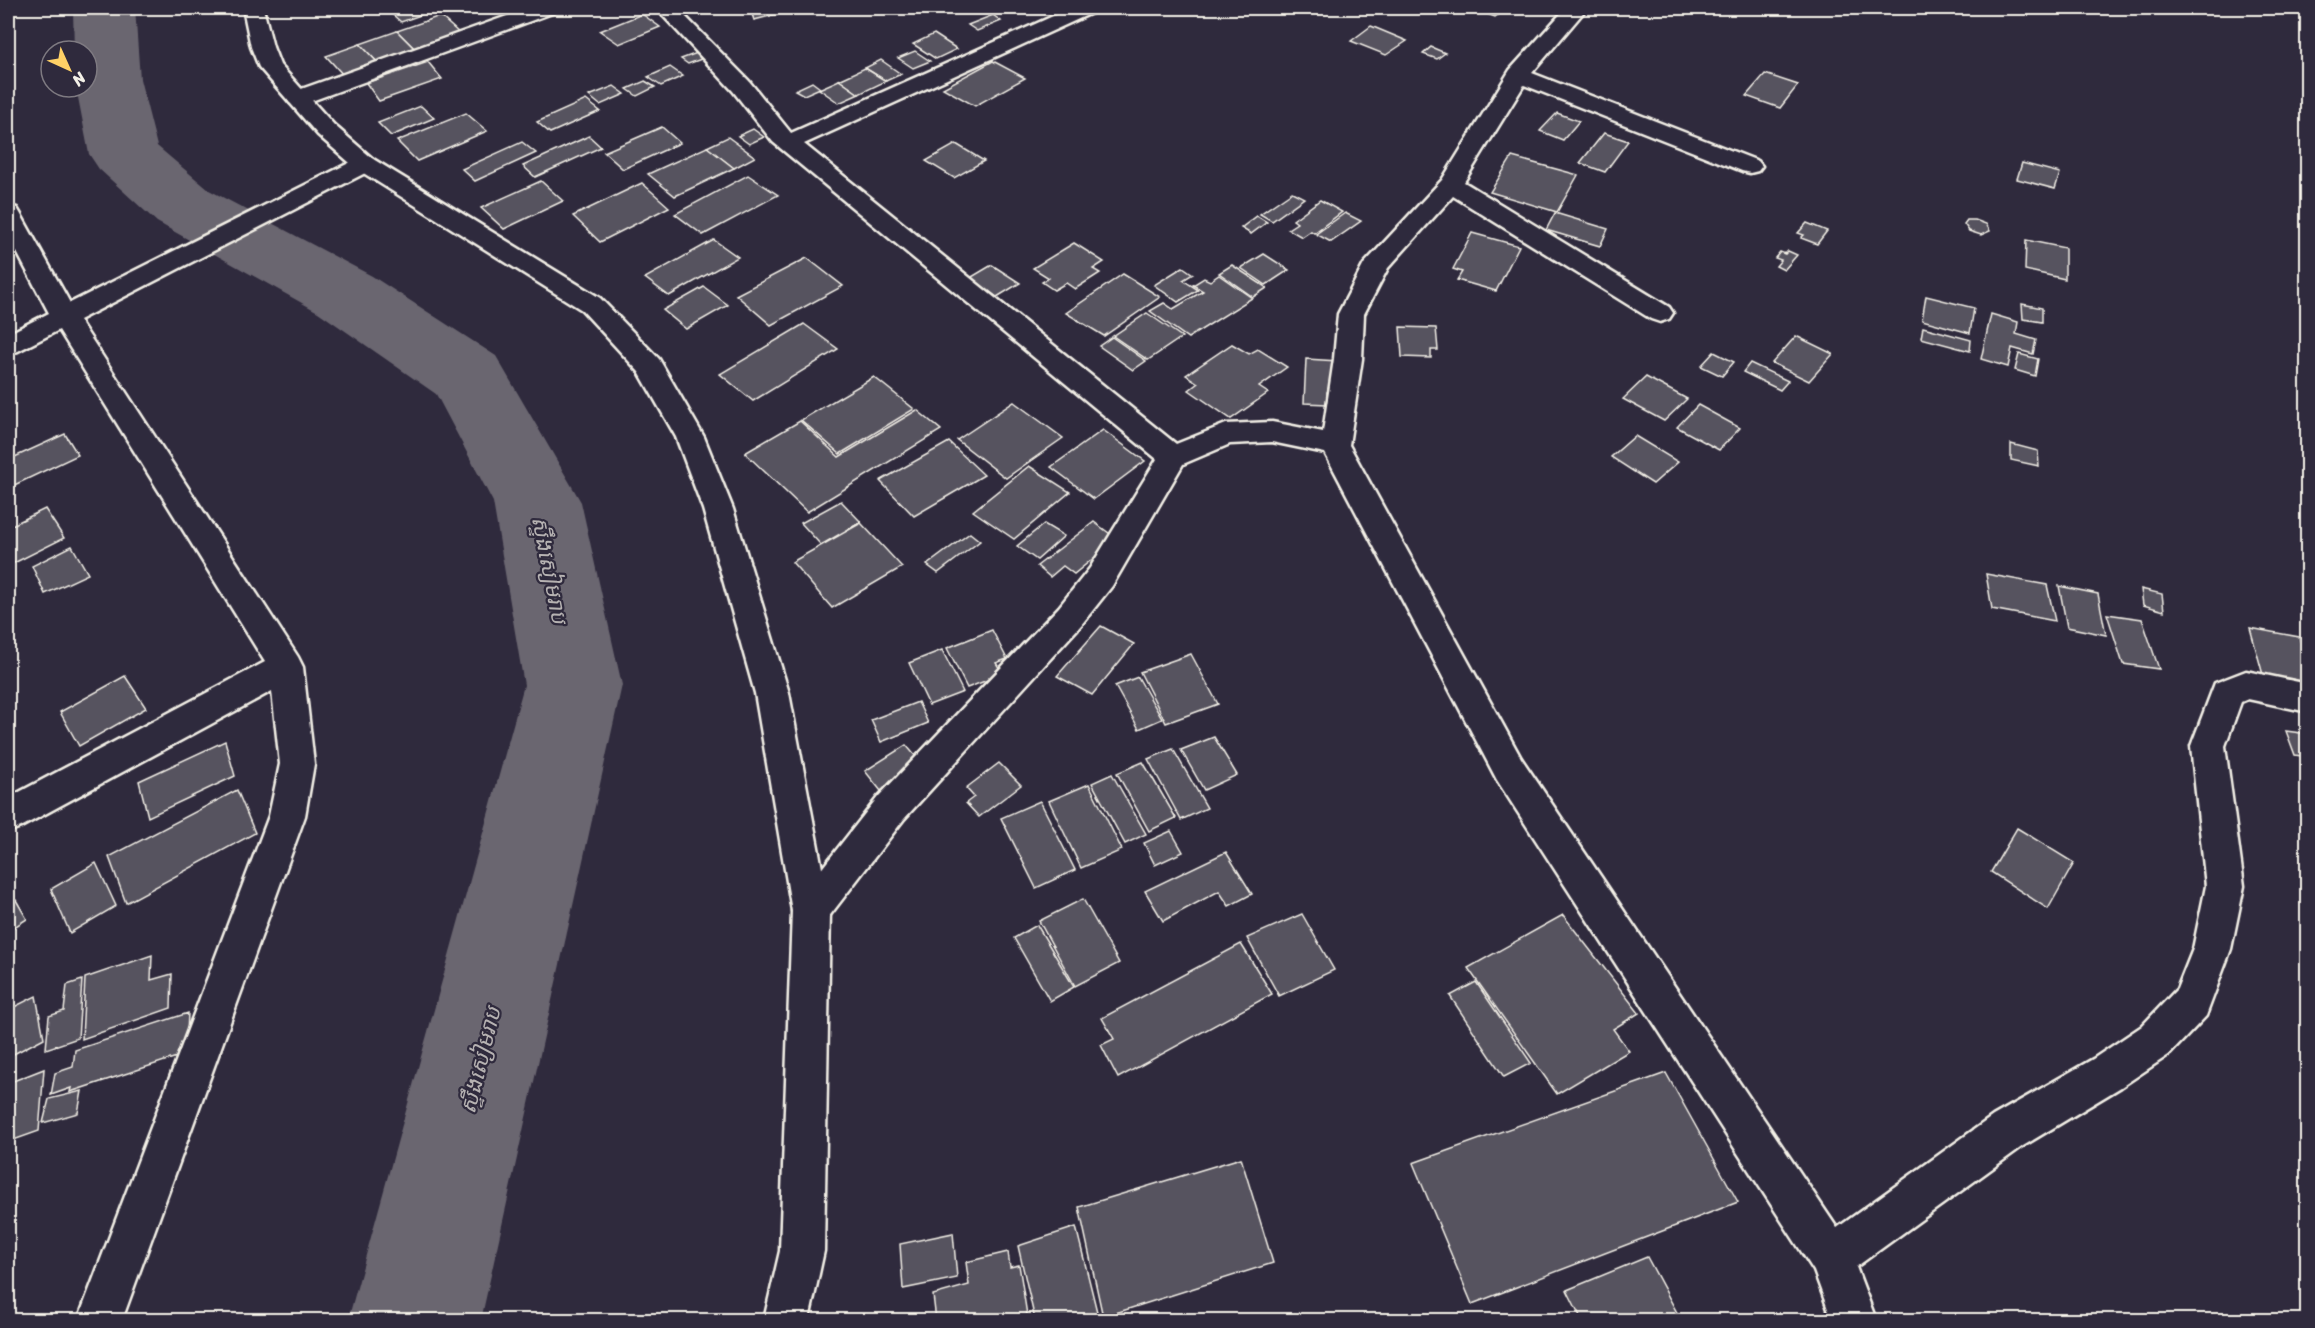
<svg xmlns="http://www.w3.org/2000/svg" width="2315" height="1328" font-family="Sriracha,'Noto Sans Khmer',sans-serif">
  <style>
    .lines { fill: none; stroke-linecap: round; stroke-linejoin: round }
    .river { fill: #6a6670; fill-rule: evenodd }
    .building { fill: #56525f; stroke: #f4f1e8; stroke-width: 1.5 }
    .street-casing { stroke: #f4f1e8; stroke-width: 5 }
    .secondary-casing { stroke: #f4f1e8; stroke-width: 5 }
    .street { fill: #2f2a3d; fill-rule: evenodd }
    .secondary { fill: #2f2a3d; fill-rule: evenodd }
    .labels { text-anchor: middle; stroke-width: 4.5; stroke-linejoin: round; paint-order: stroke }
    .water-label { font-size: 22px; font-style: italic; fill: #b6b2b2; stroke: #2f2a3d }
  </style>
  <rect width="100%" height="100%" fill="#2f2a3d"/>
  <filter id="ink" filterUnits="userSpaceOnUse"><feTurbulence type="fractalNoise" baseFrequency=".0167" numOctaves="2"/><feDisplacementMap in="SourceGraphic" scale="12" xChannelSelector="R" yChannelSelector="G"/><feConvolveMatrix kernelMatrix="1 2 1 2 8 2 1 2 1" color-interpolation-filters="sRGB"/></filter>
  <g filter="url(#ink)">
    <g class="lines">
      <!-- river -->
      <path class="river" d="M73 8H135L140 79 157 146 209 190 372 276 496 356 581 502 622 685 481 1320H348L524 685 493 502 436 394 318 312 157 222 99 169 89 154 76 87H87V51H74Z"/>
    </g>
    <!-- building -->
    <g class="building">
      <path d="M385 8H440L401 22Z"/>
      <path d="M768 8H774L778 14 754 20 751 11Z"/>
      <path d="M1471 8H1507L1495 17Z"/>
      <path d="M642 14 660 27 619 44 600 31Z"/>
      <path d="M993 15 1001 21 977 31 968 25Z"/>
      <path d="M440 16 460 34 416 50 397 31Z"/>
      <path d="M1371 26 1407 41 1386 55 1351 41Z"/>
      <path d="M397 31 416 50 379 64 360 44Z"/>
      <path d="M934 34 957 49 936 59 913 44Z"/>
      <path d="M360 44 379 64 345 77 326 56Z"/>
      <path d="M1431 47 1445 53 1437 59 1423 54Z"/>
      <path d="M915 51 930 61 913 68 898 58Z"/>
      <path d="M697 53 704 58 688 64 681 59Z"/>
      <path d="M881 60 901 74 886 81 865 68Z"/>
      <path d="M993 61 1025 78 975 106 943 88Z"/>
      <path d="M428 62 442 79 379 101 366 83Z"/>
      <path d="M670 67 683 76 661 86 648 77Z"/>
      <path d="M865 68 886 81 859 94 839 80Z"/>
      <path d="M1765 74 1798 85 1780 108 1746 96Z"/>
      <path d="M839 80 859 94 839 103 819 89Z"/>
      <path d="M645 81 655 87 637 96 627 89Z"/>
      <path d="M812 82 820 88 804 95 795 90Z"/>
      <path d="M614 86 625 94 600 105 589 96Z"/>
      <path d="M586 100 600 111 550 133 537 122Z"/>
      <path d="M421 106 434 118 391 136 378 123Z"/>
      <path d="M466 113 487 131 417 161 397 141Z"/>
      <path d="M1557 113 1579 121 1563 140 1540 131Z"/>
      <path d="M662 127 680 143 623 169 604 152Z"/>
      <path d="M753 129 764 137 749 144 738 136Z"/>
      <path d="M1604 133 1628 141 1605 172 1580 163Z"/>
      <path d="M589 136 601 147 535 177 523 166Z"/>
      <path d="M728 137 755 157 734 168 707 147Z"/>
      <path d="M522 142 536 153 475 181 462 169Z"/>
      <path d="M956 144 984 161 954 178 926 161Z"/>
      <path d="M707 147 734 168 675 196 648 174Z"/>
      <path d="M1512 157 1578 175 1557 212 1490 192Z"/>
      <path d="M2022 163 2060 173 2055 189 2017 179Z"/>
      <path d="M748 175 778 195 703 235 675 214Z"/>
      <path d="M541 181 563 201 504 229 481 208Z"/>
      <path d="M642 183 669 207 600 242 573 216Z"/>
      <path d="M1292 192 1304 198 1272 221 1260 214Z"/>
      <path d="M1320 200 1342 212 1314 233 1311 231 1302 237 1288 229 1297 223 1293 220Z"/>
      <path d="M1345 213 1361 221 1331 242 1316 234Z"/>
      <path d="M1555 213 1608 229 1600 246 1546 230Z"/>
      <path d="M1257 216 1267 222 1251 234 1241 228Z"/>
      <path d="M1975 220 1986 224 1990 231 1981 235 1969 231 1964 224 1967 220Z"/>
      <path d="M1807 223 1827 231 1817 244 1801 238 1804 235 1798 233Z"/>
      <path d="M1472 233 1519 246 1496 291 1457 280 1462 272 1453 269Z"/>
      <path d="M714 240 738 257 669 296 645 278Z"/>
      <path d="M2026 240 2065 248V279L2025 270Z"/>
      <path d="M1074 243 1104 262 1093 269 1100 273 1075 289 1066 283 1054 290 1042 282 1049 278 1033 268Z"/>
      <path d="M1788 251 1797 255 1784 270 1776 266 1781 260 1775 258 1780 252 1785 254Z"/>
      <path d="M1264 254 1289 270 1266 285 1241 268Z"/>
      <path d="M807 258 843 286 771 325 736 295Z"/>
      <path d="M992 265 1020 283 997 297 970 278Z"/>
      <path d="M1232 265 1267 288 1253 297 1219 273Z"/>
      <path d="M1183 267 1193 274 1183 280 1198 290 1178 302 1154 285Z"/>
      <path d="M1123 274 1160 297 1104 336 1066 313Z"/>
      <path d="M1219 275 1252 298 1188 338 1150 311 1164 303 1173 309 1203 291 1193 285 1204 278 1210 281Z"/>
      <path d="M704 287 728 305 686 329 663 310Z"/>
      <path d="M1926 296 1974 308 1970 333 1922 320Z"/>
      <path d="M2022 304 2042 308V322L2023 319Z"/>
      <path d="M1147 313 1182 337 1148 360 1113 336Z"/>
      <path d="M1991 314 2018 322 2016 334 2036 340 2033 354 2012 348 2008 367 1981 359Z"/>
      <path d="M804 324 838 349 753 401 720 374Z"/>
      <path d="M1400 327 1436 328 1438 350H1431V358L1402 357Z"/>
      <path d="M1923 327 1971 340 1970 351 1921 338Z"/>
      <path d="M1796 336 1833 354 1809 381 1772 363Z"/>
      <path d="M1112 337 1146 361 1133 370 1099 346Z"/>
      <path d="M1232 344 1249 354 1258 349 1287 367 1259 387 1268 393 1231 419 1189 390 1198 383 1186 375Z"/>
      <path d="M1714 352 1734 362 1722 376 1701 366Z"/>
      <path d="M2019 354 2038 359 2035 376 2015 370Z"/>
      <path d="M1306 359 1338 361V392H1327V404L1304 403Z"/>
      <path d="M1750 363 1788 381 1780 390 1743 372Z"/>
      <path d="M874 377 914 409 840 454 801 420Z"/>
      <path d="M1646 377 1687 399 1664 421 1623 399Z"/>
      <path d="M1014 402 1063 438 1006 478 957 440Z"/>
      <path d="M1698 405 1740 428 1719 450 1677 427Z"/>
      <path d="M917 410 941 430 807 512 745 453 800 421 839 457Z"/>
      <path d="M1103 430 1145 461 1094 499 1051 467Z"/>
      <path d="M65 434 78 455 8 488V460Z"/>
      <path d="M1635 436 1678 462 1653 484 1611 457Z"/>
      <path d="M949 442 984 475 914 516 880 481Z"/>
      <path d="M2011 444 2038 451 2039 466 2011 460Z"/>
      <path d="M1029 466 1070 492 1014 539 973 511Z"/>
      <path d="M841 501 861 522 821 545 801 523Z"/>
      <path d="M45 509 64 538 8 566V527Z"/>
      <path d="M1094 522 1117 539 1074 574 1063 566 1050 577 1037 566Z"/>
      <path d="M861 523 902 567 832 608 792 562Z"/>
      <path d="M1044 524 1064 536 1037 560 1017 546Z"/>
      <path d="M970 533 980 541 938 573 927 565Z"/>
      <path d="M72 546 88 574 45 594 32 566Z"/>
      <path d="M1986 574 2047 585 2055 621 1992 609Z"/>
      <path d="M2059 586 2098 594 2106 635 2067 627Z"/>
      <path d="M2141 589 2162 594 2164 611 2143 605Z"/>
      <path d="M2107 614 2142 619 2159 669 2123 664Z"/>
      <path d="M1101 626 1134 644 1092 695 1057 676Z"/>
      <path d="M2250 628 2299 637 2308 665V690L2265 682Z"/>
      <path d="M992 630 1007 659 996 663 1003 674 967 688 947 648Z"/>
      <path d="M942 650 963 692 929 705 909 663Z"/>
      <path d="M1191 654 1218 704 1166 723 1140 672Z"/>
      <path d="M125 676 146 708 79 746 60 712Z"/>
      <path d="M1138 677 1162 719 1139 729 1115 686Z"/>
      <path d="M918 702 928 723 881 742 871 720Z"/>
      <path d="M2286 731 2308 734V757L2295 755Z"/>
      <path d="M1214 737 1237 775 1204 790 1181 750Z"/>
      <path d="M225 741 235 776 148 817 139 781Z"/>
      <path d="M906 745 923 765 881 791 865 771Z"/>
      <path d="M1173 749 1207 808 1181 820 1148 759Z"/>
      <path d="M1143 762 1176 818 1149 831 1117 773Z"/>
      <path d="M999 763 1021 785 979 817 966 803 974 797 966 788Z"/>
      <path d="M1112 774 1146 834 1125 844 1092 783Z"/>
      <path d="M1089 784 1122 850 1081 868 1049 801Z"/>
      <path d="M237 790 255 833 126 903 109 857Z"/>
      <path d="M1040 801 1075 870 1036 888 1001 818Z"/>
      <path d="M2017 828 2074 863 2048 909 1991 872Z"/>
      <path d="M1171 831 1183 852 1155 865 1144 843Z"/>
      <path d="M1226 852 1252 894 1229 906 1219 891 1163 921 1145 891Z"/>
      <path d="M96 863 116 906 70 933 51 889Z"/>
      <path d="M1083 899 1119 963 1075 986 1039 921Z"/>
      <path d="M16 900 27 919 8 931V906Z"/>
      <path d="M1302 914 1334 970 1279 996 1247 938Z"/>
      <path d="M1563 915 1639 1013 1613 1029 1629 1051 1557 1094 1468 968Z"/>
      <path d="M1037 925 1074 987 1050 1001 1014 938Z"/>
      <path d="M1241 944 1272 994 1118 1078 1101 1045 1114 1039 1102 1018Z"/>
      <path d="M152 955 151 980 172 974 171 1008 82 1039 85 978Z"/>
      <path d="M82 980 78 1038 46 1049 49 1016 64 1011 67 985Z"/>
      <path d="M1476 982 1531 1063 1504 1077 1450 996Z"/>
      <path d="M36 996 44 1038 8 1057V1010Z"/>
      <path d="M188 1013 186 1054 70 1092 71 1088 51 1095 55 1073 73 1067 75 1050Z"/>
      <path d="M44 1069 39 1131 8 1142V1083Z"/>
      <path d="M1666 1073 1738 1202 1472 1304 1413 1163Z"/>
      <path d="M82 1091 78 1113 43 1123 49 1099Z"/>
      <path d="M1241 1158 1273 1263 1103 1317 1079 1207Z"/>
      <path d="M1076 1227 1099 1320H1035L1018 1246Z"/>
      <path d="M953 1233 957 1278 903 1289 900 1244Z"/>
      <path d="M1008 1252 1010 1267 1019 1265 1027 1315 1008 1320H936L933 1295 969 1285 966 1262Z"/>
      <path d="M1647 1257 1681 1320H1582L1567 1290Z"/>
    </g>
    <g class="lines">
      <!-- street casing -->
      <g class="street-casing">
        <g id="street">
          <path d="M530 8H558L555 12 306 103 298 105 290 103 287 98 290 93Z"/>
          <path d="M656 8H677L749 81 791 133 1071 8H1097L1094 12 804 144 1176 444 1226 424 1272 422 1323 432 1334 359 1338 314 1364 264 1442 180 1510 70 1566 8H1587L1532 73 1758 161 1762 166 1758 171 1750 173 1742 171 1524 85 1464 182 1669 307 1673 313 1669 319 1660 322 1651 319 1453 196 1388 268 1364 314 1362 359 1349 445 1521 758 1837 1228 1993 1116 2093 1059 2142 1026 2177 989 2193 949 2206 886 2191 746 2215 683 2246 671 2308 684V712L2248 699 2241 702 2225 746 2244 886 2231 949 2206 1016 2170 1054 2121 1087 2023 1146 1856 1267 1876 1320H1832L1814 1271 1497 780 1325 453 1272 442 1230 444 1183 464 1112 586 1081 625 904 819 824 923 811 929 798 923 792 911 798 899 878 797 1059 607 1090 568 1157 459 773 142 733 91Z"/>
          <path d="M365 157 373 159 377 164 373 169 79 320 298 657 303 667 314 764 305 816 122 1320H78L269 816 280 764 272 691 21 827 8 832V798L265 662 59 330 18 351 8 354V334L49 313 8 235V206L17 208 20 213 70 303 357 159Z"/>
        </g>
      </g>
      <!-- secondary casing -->
      <g class="secondary-casing">
        <path id="secondary" d="M243 8H263L273 47 280 65 334 125 373 159 600 298 659 359 704 437 733 509 789 693 830 911 824 1251 809 1320H764L780 1251 792 911 755 693 703 509 676 437 639 372 582 310 357 169 318 135 259 67 251 47Z"/>
      </g>
      <!-- street -->
      <use href="#street" class="street"/>
      <!-- secondary -->
      <use href="#secondary" class="secondary"/>
    </g>
  </g>
  <g class="labels">
    <!-- water labels -->
    <g class="water-label">
      <text transform="translate(550 570) rotate(79)" y="8">ស្ទឹងសៀមរាប</text>
      <text transform="translate(480 1060) rotate(-76)" y="8">ស្ទឹងសៀមរាប</text>
    </g>
  </g>
  <!-- margin -->
  <rect width="2315" height="1328" fill="none" stroke="#2f2a3d" stroke-width="30"/>
  <rect x="15" y="15" width="2285" height="1298" fill="none" stroke="#f4f1e8" stroke-width="2" filter="url(#ink)"/>
  <!-- north arrow -->
  <g transform="translate(69 69) rotate(135)"><circle r="28" fill="#2f2a3d" stroke="#7e7a81" stroke-width="1.5"/>
  <path d="M0-4.5L10 22L0 15L-10 22Z" fill="#ffd166"/>
  <text y="-9" font-size="16" font-weight="bold" text-anchor="middle" fill="#f4f1e8">N</text>
  </g>
</svg>
